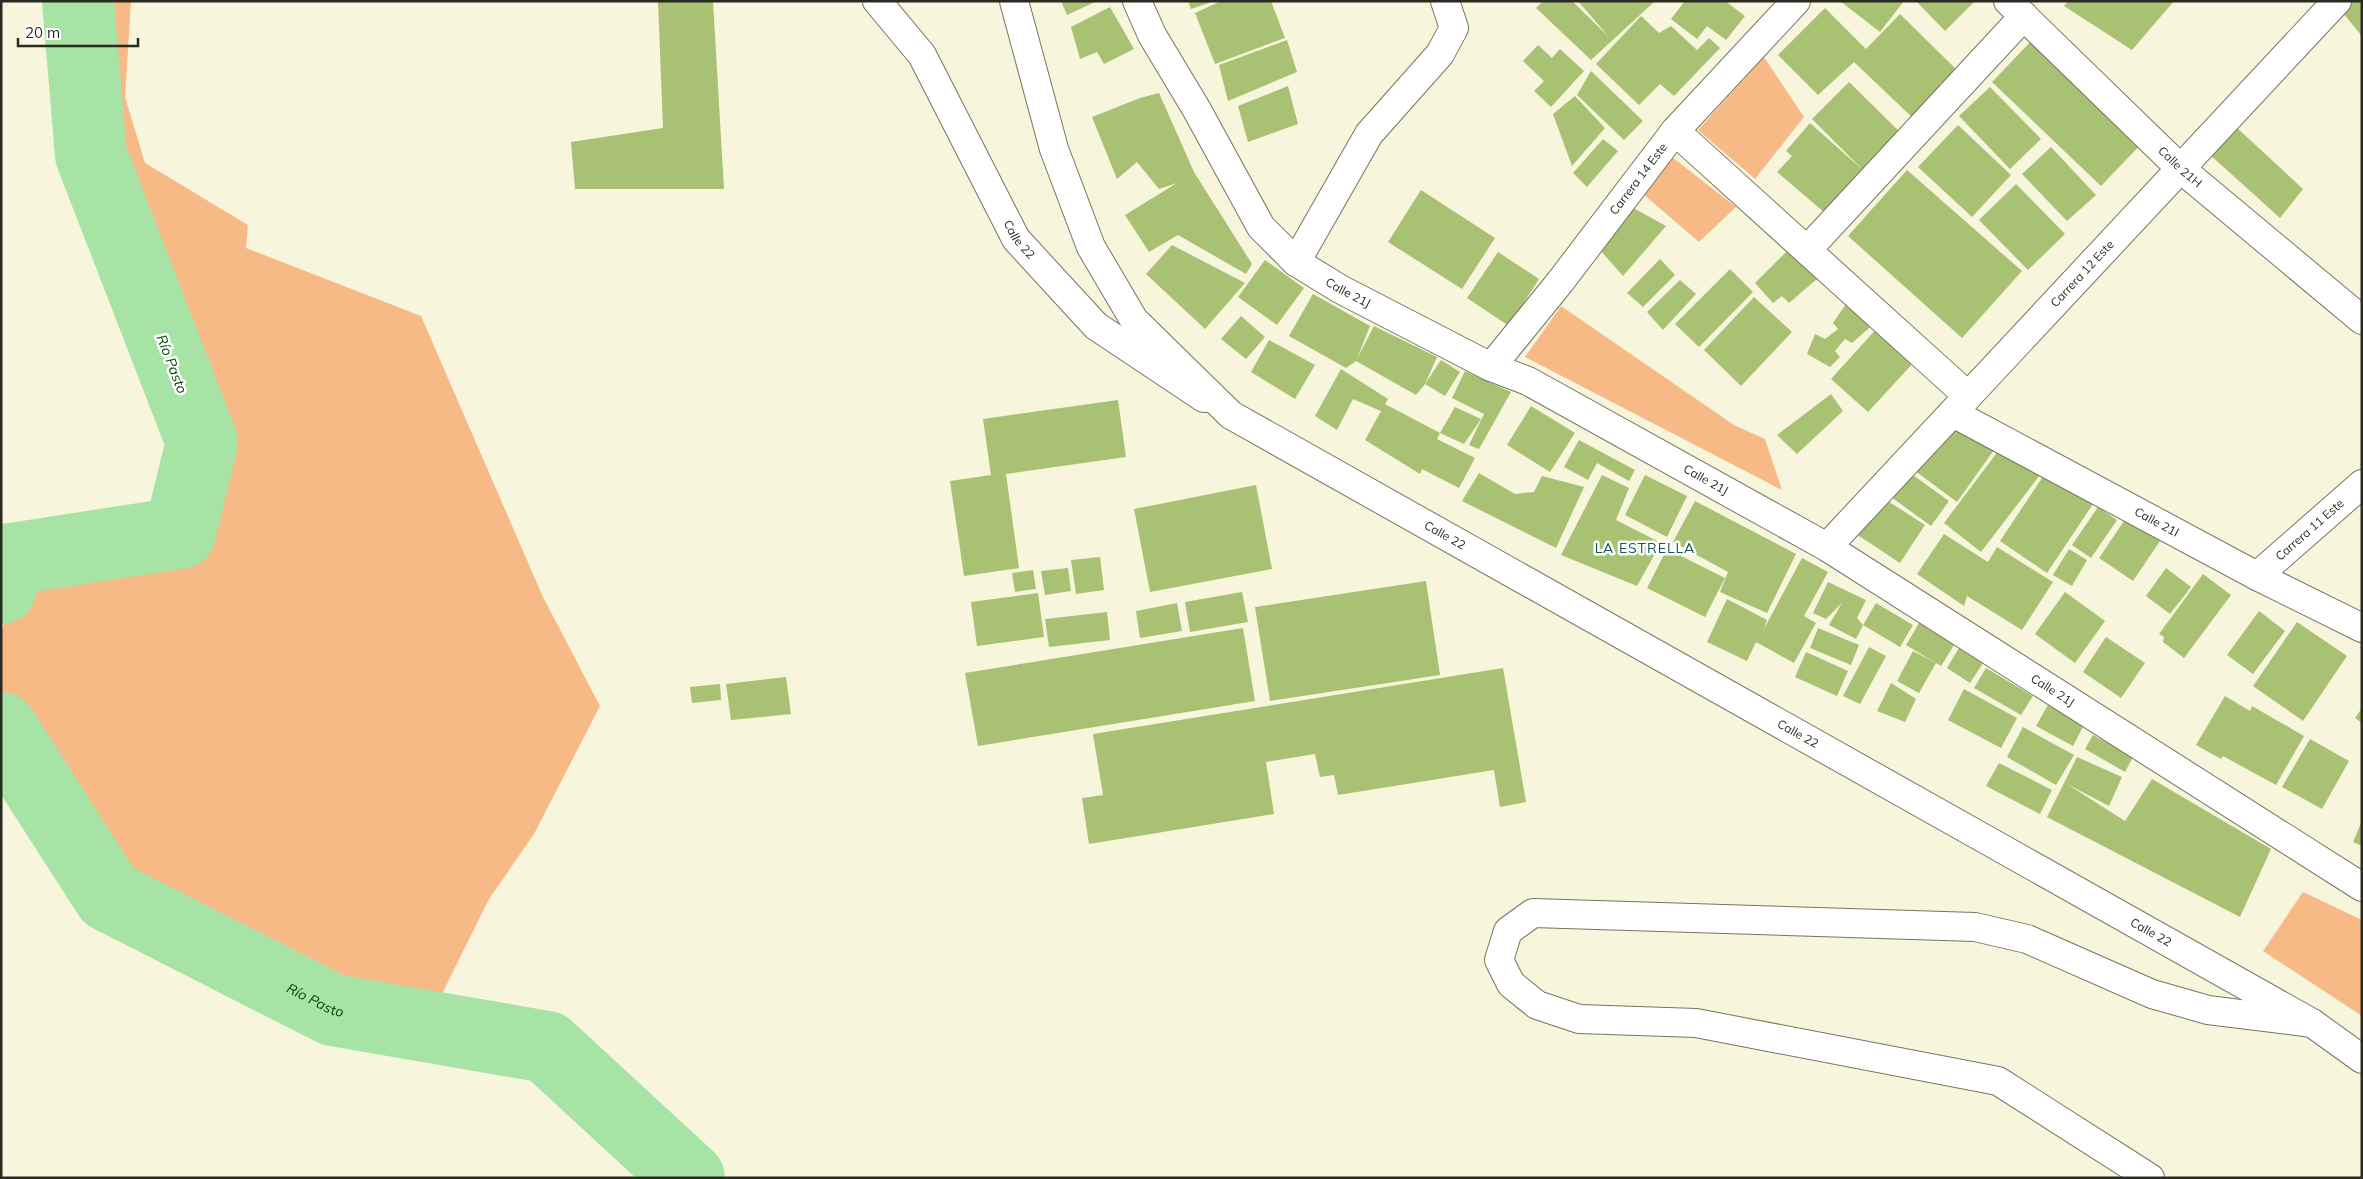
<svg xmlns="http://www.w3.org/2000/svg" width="2363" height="1179" font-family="Mulish,sans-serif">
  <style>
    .green { fill: #f7ba87 }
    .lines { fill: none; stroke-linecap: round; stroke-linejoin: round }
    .river { stroke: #a7e3a4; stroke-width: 72 }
    .building { fill: #a9c173 }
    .minor-casing { stroke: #777560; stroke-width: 30 }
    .major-casing { stroke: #777560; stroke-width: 30 }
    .minor { stroke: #fff; stroke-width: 28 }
    .major { stroke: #fff; stroke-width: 28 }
    .labels { text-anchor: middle; stroke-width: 5; stroke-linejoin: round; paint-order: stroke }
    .street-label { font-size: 12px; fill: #2b2a21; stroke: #fff }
    .water-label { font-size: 14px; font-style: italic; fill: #044609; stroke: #fff }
    .neighbourhood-label { font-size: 14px; letter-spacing: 1px; fill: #175359; stroke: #fff }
  </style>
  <rect width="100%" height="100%" fill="#f7f5dc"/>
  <!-- green -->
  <g class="green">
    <path d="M95 1H131L125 97 145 163 248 225 246 248 421 316 543 597 600 706 534 834 489 899 432 1014 341 996 120 884 1 700V632L22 572 191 546 219 448 106 162Z"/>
    <path d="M1764 57 1804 117 1755 179 1698 130Z"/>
    <path d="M1672 157 1736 207 1699 242 1642 193Z"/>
    <path d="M1561 306 1734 425 1765 439 1782 490 1525 357Z"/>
    <path d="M2303 892 2362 920V1016L2263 951Z"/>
  </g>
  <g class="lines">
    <!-- river -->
    <g class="river">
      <path d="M1 588 11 559 180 533 202 442 91 155 78 1"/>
      <path id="s1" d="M1 728 109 896 333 1010 547 1047 689 1178"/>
    </g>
  </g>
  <!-- building -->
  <g class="building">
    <path d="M658 1H713L724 189H575L571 142 663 128Z"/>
    <path d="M1061 1H1097L1067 15Z"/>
    <path d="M1188 1H1212V2L1191 9Z"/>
    <path d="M1221 1H1271L1285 38 1215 64 1195 13Z"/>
    <path d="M1543 1H1572L1609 37 1578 1H1655L1591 60 1536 8Z"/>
    <path d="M1685 1H1725L1745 16 1726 40 1707 26 1697 39 1671 19Z"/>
    <path d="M1840 1H1904L1880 32Z"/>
    <path d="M1916 1H1975L1945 31Z"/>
    <path d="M2068 1H2174L2132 50 2064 6Z"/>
    <path d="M2352 1H2362V36L2342 12Z"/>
    <path d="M1110 7 1134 49 1104 64 1097 52 1080 59 1071 27Z"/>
    <path d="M1825 8 1866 49 1900 14 1960 73 1915 120 1854 62 1818 95 1778 55Z"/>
    <path d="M1641 16 1659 33 1671 26 1697 50 1709 38 1720 48 1674 96 1660 84 1639 105 1596 64Z"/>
    <path d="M2038 34 2147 138 2101 186 1992 82Z"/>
    <path d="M1287 40 1297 72 1228 101 1219 65Z"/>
    <path d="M1538 45 1552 58 1560 49 1584 71 1551 107 1534 91 1544 81 1523 61Z"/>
    <path d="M1591 71 1643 121 1624 140 1577 95Z"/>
    <path d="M1849 82 1905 137 1832 219 1777 172 1792 156 1786 151 1810 123 1864 171 1812 119Z"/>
    <path d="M1288 86 1298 124 1248 142 1238 106Z"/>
    <path d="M1990 87 2041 139 2010 169 1959 116Z"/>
    <path d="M1159 93 1194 172 1252 264 1246 274 1178 235 1149 252 1125 215 1177 183 1159 189 1137 162 1117 179 1092 117 1140 98Z"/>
    <path d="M1575 96 1605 128 1572 166 1553 114Z"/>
    <path d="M1958 125 2011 175 1972 217 1918 167Z"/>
    <path d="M2235 126 2303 189 2280 218 2208 153Z"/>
    <path d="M1603 139 1618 151 1587 187 1573 173Z"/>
    <path d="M2051 147 2096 195 2067 221 2022 174Z"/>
    <path d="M1907 170 2022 271 1962 338 1848 236Z"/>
    <path d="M2016 184 2065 234 2028 270 1979 220Z"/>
    <path d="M1421 190 1495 238 1462 289 1388 242Z"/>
    <path d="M1628 205 1666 226 1623 276 1593 242Z"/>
    <path d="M1172 245 1245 283 1205 329 1146 274Z"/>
    <path d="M1789 249 1817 279 1789 303 1782 296 1773 303 1755 283Z"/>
    <path d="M1498 252 1539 279 1509 326 1467 298Z"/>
    <path d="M1660 259 1675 275 1643 307 1627 293Z"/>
    <path d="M1265 260 1304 288 1277 325 1238 297Z"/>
    <path d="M1730 269 1753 292 1699 347 1675 324Z"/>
    <path d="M1680 280 1696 294 1663 330 1647 312Z"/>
    <path d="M1313 294 1370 326 1357 359 1374 326 1437 357 1425 384 1416 395 1356 361 1346 368 1289 336Z"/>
    <path d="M1852 295 1876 322 1852 343 1845 339 1835 351 1840 357 1830 367 1807 354 1815 334 1825 339 1838 329 1833 323Z"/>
    <path d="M1754 297 1792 332 1741 386 1704 350Z"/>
    <path d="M1241 316 1265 337 1246 359 1221 339Z"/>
    <path d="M1879 326 1916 360 1868 412 1831 379Z"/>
    <path d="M1269 340 1315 365 1295 399 1251 372Z"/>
    <path d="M1441 360 1460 372 1445 396 1425 384Z"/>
    <path d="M1341 369 1388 399 1385 404 1440 433 1437 439 1475 458 1459 488 1422 469 1420 474 1365 440 1381 411 1353 399 1337 430 1315 416Z"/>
    <path d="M1465 371 1511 392 1479 449 1469 445 1484 414 1452 398Z"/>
    <path d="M1831 394 1843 411 1797 454 1777 435Z"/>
    <path d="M1118 400 1126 457 1006 474 1019 568 964 576 950 481 991 475 983 419Z"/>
    <path d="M1531 406 1575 433 1550 472 1507 445Z"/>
    <path d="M1455 407 1481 419 1464 444 1440 433Z"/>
    <path d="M1954 417 1999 443 1957 502 1911 468Z"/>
    <path d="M1579 440 1635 470 1629 481 1597 463 1588 480 1564 467Z"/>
    <path d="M2005 442 2043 471 1981 552 1944 523Z"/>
    <path d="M2048 469 2095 501 2047 573 2000 541Z"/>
    <path d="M1906 470 1949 501 1931 526 1887 494Z"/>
    <path d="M1479 473 1515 494 1534 492 1542 476 1584 487 1556 548 1462 501Z"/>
    <path d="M1602 475 1629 488 1616 520 1661 543 1637 586 1561 555Z"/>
    <path d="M1645 475 1687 496 1667 537 1625 515Z"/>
    <path d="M1256 485 1272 569 1150 592 1134 509Z"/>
    <path d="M1877 494 1925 525 1900 563 1853 532Z"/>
    <path d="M1695 501 1796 554 1767 613 1720 592 1728 572 1673 542Z"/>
    <path d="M2098 507 2117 520 2091 558 2072 545Z"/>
    <path d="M2126 518 2160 541 2133 581 2099 558Z"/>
    <path d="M1944 534 1988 562 1997 547 2053 582 2022 630 1967 596 1964 606 1917 574Z"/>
    <path d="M1667 549 1725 578 1705 617 1647 588Z"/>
    <path d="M2069 549 2087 560 2072 586 2053 575Z"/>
    <path d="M1100 557 1104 590 1076 594 1071 560Z"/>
    <path d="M1802 558 1828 572 1804 616 1816 623 1794 663 1756 642 1747 661 1707 642 1727 599 1767 620 1764 629Z"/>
    <path d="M1068 568 1071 591 1045 595 1041 571Z"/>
    <path d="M2166 568 2191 587 2170 614 2146 596Z"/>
    <path d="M1033 570 1036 589 1015 592 1012 573Z"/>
    <path d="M2203 574 2231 595 2184 658 2163 642 2164 637 2159 634Z"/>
    <path d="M1426 581 1440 675 1270 701 1255 607Z"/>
    <path d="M1828 582 1866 600 1857 618 1863 625 1856 639 1829 625 1842 603 1826 619 1813 613Z"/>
    <path d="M1242 592 1248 622 1190 632 1185 602Z"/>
    <path d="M2065 592 2105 621 2075 663 2035 634Z"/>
    <path d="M1038 593 1044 637 977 646 971 602Z"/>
    <path d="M1177 603 1182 631 1140 638 1136 611Z"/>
    <path d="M1876 603 1913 625 1900 647 1863 625Z"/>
    <path d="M2259 611 2285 631 2253 674 2227 655Z"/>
    <path d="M1107 612 1110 640 1049 647 1045 619Z"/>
    <path d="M1925 613 1954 645 1941 666 1906 645Z"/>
    <path d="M2297 622 2347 656 2303 721 2253 686Z"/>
    <path d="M1243 628 1255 701 978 746 965 673Z"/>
    <path d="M1818 628 1859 645 1851 665 1810 648Z"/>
    <path d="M2106 637 2145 663 2121 698 2083 672Z"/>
    <path d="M1869 647 1886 656 1860 704 1843 696Z"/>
    <path d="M1959 648 1983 663 1970 683 1947 668Z"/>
    <path d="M1913 651 1936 663 1919 693 1897 681Z"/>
    <path d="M1806 652 1848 671 1837 696 1795 677Z"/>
    <path d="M1503 668 1526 802 1500 807 1494 770 1338 795 1334 775 1320 777 1315 754 1266 762 1274 814 1089 844 1082 798 1103 795 1093 734Z"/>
    <path d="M1986 668 2033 696 2021 715 1974 688Z"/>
    <path d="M786 677 791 714 731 720 726 684Z"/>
    <path d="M1891 683 1916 699 1905 722 1877 711Z"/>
    <path d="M720 684 721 700 692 703 690 687Z"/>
    <path d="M1964 689 2017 718 2001 748 1948 720Z"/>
    <path d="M2225 696 2250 711 2252 706 2304 736 2276 785 2223 756 2221 759 2196 745Z"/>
    <path d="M2048 705 2084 725 2073 746 2036 726Z"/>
    <path d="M2362 708V723L2355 718Z"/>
    <path d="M2023 727 2074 755 2056 785 2007 757Z"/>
    <path d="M2093 735 2133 757 2125 772 2085 749Z"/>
    <path d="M2310 739 2349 761 2322 809 2282 787Z"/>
    <path d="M2077 757 2122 777 2109 806 2067 784 2125 821 2152 779 2271 849 2240 917 2047 817Z"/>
    <path d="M1999 763 2052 790 2040 814 1986 786Z"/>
    <path d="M2362 821V846L2353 842Z"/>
  </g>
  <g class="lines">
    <!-- minor casing -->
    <g class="minor-casing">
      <g id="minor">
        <path id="s2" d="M877 1 922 55 1016 239 1096 326 1204 398"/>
        <path id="s3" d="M1137 1 1152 35 1197 110 1261 227 1296 262 1340 289 1491 367 1528 381 1827 547 2362 887"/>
        <path id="s4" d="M2008 1 2181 169 2362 320"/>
        <path d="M1675 131 1968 396"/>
        <path d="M1807 250 2024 16"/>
        <path d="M1296 262 1369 134 1440 54 1454 28 1445 1"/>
        <path id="s5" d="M1491 367 1560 282 1675 131 1796 1"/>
        <path id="s6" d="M1953 413 2257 576 2362 628"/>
        <path id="s7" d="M1827 547 2337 1"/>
        <path id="s8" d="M2257 576 2362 484"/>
        <path d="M2150 1178 1998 1081 1696 1023 1579 1019 1537 1005 1511 984 1499 960 1508 931 1533 913 1975 927 2027 939 2152 994 2208 1010 2312 1023"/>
      </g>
    </g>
    <!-- major casing -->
    <g class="major-casing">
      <g id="major">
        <path id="s9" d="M1014 1 1054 149 1091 247 1134 320 1231 415 2312 1023 2362 1059"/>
      </g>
    </g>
    <!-- minor -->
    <use href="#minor" class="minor"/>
    <!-- major -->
    <use href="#major" class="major"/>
  </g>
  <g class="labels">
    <!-- street labels -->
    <g class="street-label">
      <text dy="4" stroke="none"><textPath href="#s4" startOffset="239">Calle 21H</textPath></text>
      <text dy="4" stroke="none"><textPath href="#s5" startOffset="239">Carrera 14 Este</textPath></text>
      <text dy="4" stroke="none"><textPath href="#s2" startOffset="279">Calle 22</textPath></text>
      <text dy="4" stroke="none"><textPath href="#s7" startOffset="374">Carrera 12 Este</textPath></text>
      <text dy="4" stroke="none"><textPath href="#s3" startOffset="368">Calle 21J</textPath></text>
      <text dy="4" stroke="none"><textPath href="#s3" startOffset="772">Calle 21J</textPath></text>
      <text dy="4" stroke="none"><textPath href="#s6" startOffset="231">Calle 21I</textPath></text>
      <text dy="4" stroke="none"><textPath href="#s8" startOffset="70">Carrera 11 Este</textPath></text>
      <text dy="4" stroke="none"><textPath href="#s9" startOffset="724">Calle 22</textPath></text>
      <text dy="4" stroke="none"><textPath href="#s3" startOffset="1178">Calle 21J</textPath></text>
      <text dy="4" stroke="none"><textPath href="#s9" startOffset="1129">Calle 22</textPath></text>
      <text dy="4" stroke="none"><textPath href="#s9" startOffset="1534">Calle 22</textPath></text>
    </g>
    <!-- water labels -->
    <g class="water-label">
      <text transform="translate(172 364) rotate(69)" y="5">Río Pasto</text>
      <text dy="5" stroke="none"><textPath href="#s1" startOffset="431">Río Pasto</textPath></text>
    </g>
    <!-- neighbourhood labels -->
    <g class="neighbourhood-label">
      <text x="1645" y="553">LA ESTRELLA</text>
    </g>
  </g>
  <!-- border -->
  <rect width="2363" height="1179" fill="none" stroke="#2b2a21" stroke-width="5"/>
  <!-- scale -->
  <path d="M18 38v8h120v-8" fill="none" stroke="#2b2a21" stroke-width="2.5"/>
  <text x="25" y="38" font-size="15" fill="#2b2a21" stroke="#ffffff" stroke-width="4" paint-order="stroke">20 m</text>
</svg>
